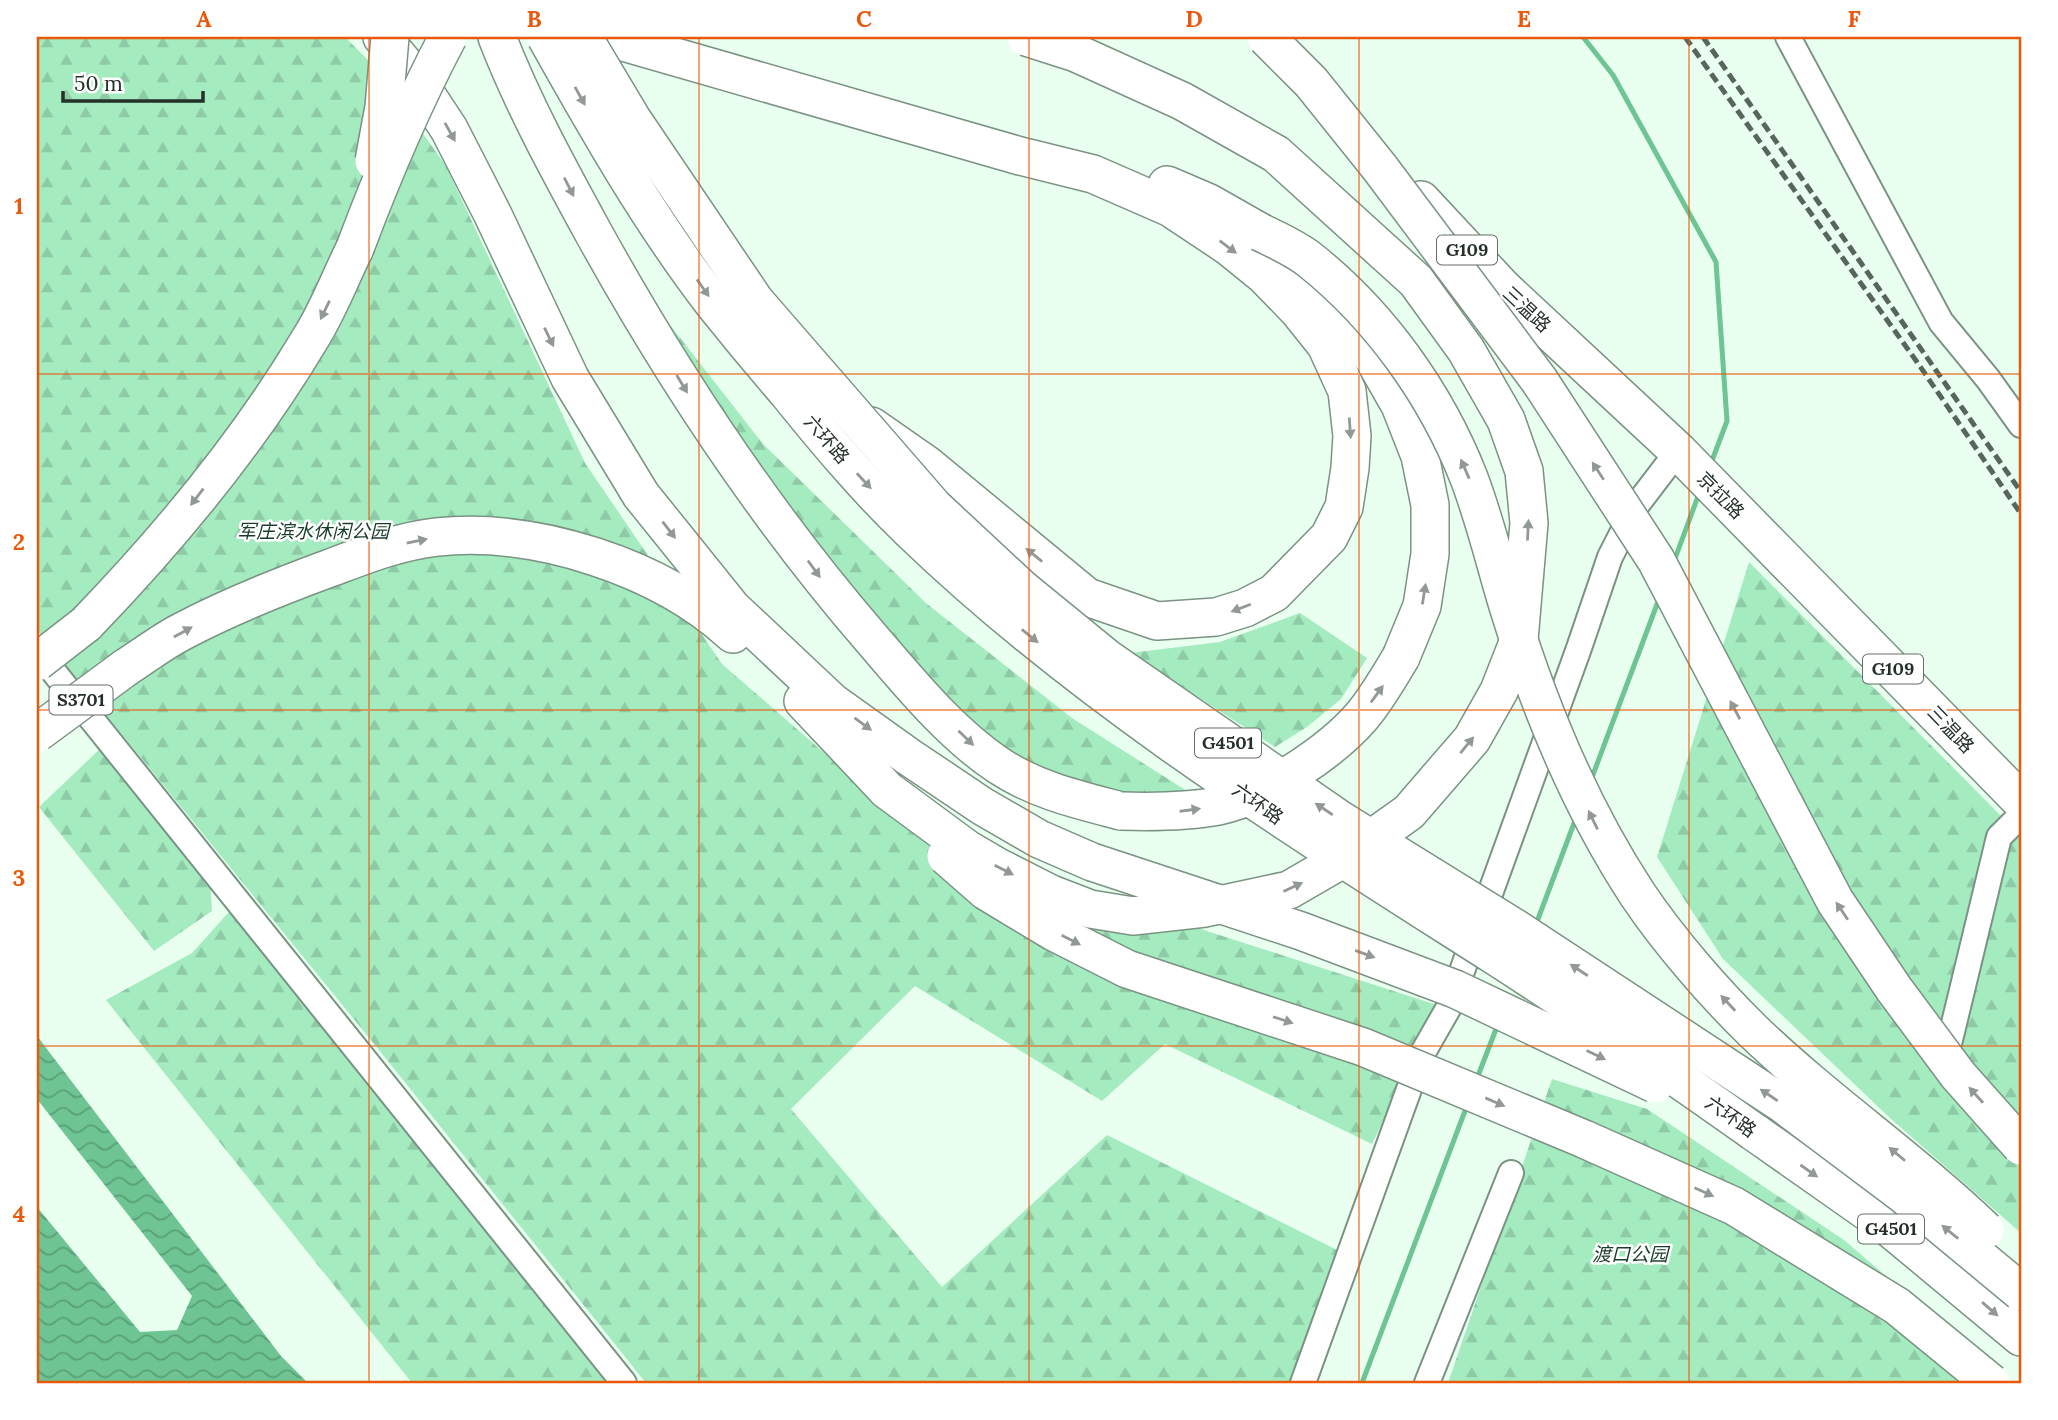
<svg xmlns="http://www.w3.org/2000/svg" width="2058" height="1420" font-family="Lora,'Noto Sans SC',serif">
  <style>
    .forest { fill: url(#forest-firs) }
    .water { fill: url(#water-waves) }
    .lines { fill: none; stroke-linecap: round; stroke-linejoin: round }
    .stream { stroke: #6ec492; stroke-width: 5 }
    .minor-casing { stroke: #7a9383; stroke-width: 28 }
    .highway-casing { stroke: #7a9383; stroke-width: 40 }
    .minor { stroke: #fff; stroke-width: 24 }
    .highway { stroke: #fff; stroke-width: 37 }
    .rail { stroke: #57655c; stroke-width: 5; stroke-dasharray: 10 5; stroke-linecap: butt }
    .highway-bridge-casing { stroke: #7a9383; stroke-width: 40; stroke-linecap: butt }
    .highway-bridge { stroke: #fff; stroke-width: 37 }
    .oneway { fill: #929894 }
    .grid { fill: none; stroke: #e8590c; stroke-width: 2; stroke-opacity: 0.55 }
    .labels { text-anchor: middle; stroke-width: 5; stroke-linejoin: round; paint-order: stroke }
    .shield { fill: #fff; stroke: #666e69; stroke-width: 2 }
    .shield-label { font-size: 18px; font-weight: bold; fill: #253029 }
    .street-label { font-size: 19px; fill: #253029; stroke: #fff }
    .park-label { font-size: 19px; font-style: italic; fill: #183d29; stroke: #fff }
    .neatline { fill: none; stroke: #e8590c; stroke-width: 2.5 }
    .grid-label { font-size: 23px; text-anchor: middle; font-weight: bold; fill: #e8590c }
  </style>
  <defs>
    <pattern id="forest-firs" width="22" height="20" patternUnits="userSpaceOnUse" patternTransform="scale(1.75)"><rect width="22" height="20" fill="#a4ebc0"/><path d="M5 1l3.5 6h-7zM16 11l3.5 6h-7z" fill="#8dcaa5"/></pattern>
    <pattern id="water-waves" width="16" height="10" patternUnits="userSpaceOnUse" patternTransform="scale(1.75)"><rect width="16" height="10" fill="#6ec492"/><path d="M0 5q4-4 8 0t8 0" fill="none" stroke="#5aa077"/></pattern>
  </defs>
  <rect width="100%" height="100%" fill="#e9fff0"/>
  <!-- forest -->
  <g class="forest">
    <path d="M37 37H345L377 69 446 166 585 463 722 664 896 815 1120 903 1440 1006 1372 1144 1165 1044 1102 1101 915 986 791 1109 942 1287 1107 1135 1353 1258 1309 1383H646L379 1050 37 630Z"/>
    <path d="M596 230 763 444 927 604 1072 718 1190 793 1104 810 953 737 716 470 580 240Z"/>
    <path d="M1749 562 2021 836V1233L1890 1118 1723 959 1657 857Z"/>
    <path d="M1300 613 1367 658 1341 699 1307 727 1275 747 1130 653 1220 642Z"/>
    <path d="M103 746 210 881 212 911 154 951 39 807Z"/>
    <path d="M229 912 570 1331 611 1383H412L106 1000 192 953Z"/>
    <path d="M1552 1079 1647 1109 1844 1240 1984 1360 1991 1383H1448Z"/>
  </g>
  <!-- water -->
  <path class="water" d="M37 1036 281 1356 308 1383H37V1207L140 1332 177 1330 192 1296 37 1099Z"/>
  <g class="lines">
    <!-- stream -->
    <g class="stream">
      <path d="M1583 37 1613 75 1716 262 1727 421 1710 466"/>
      <path d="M1673 564 1700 491"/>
      <path d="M1591 780 1659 599"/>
      <path d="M1535 927 1576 818"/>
      <path d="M1476 1081 1498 1024"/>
      <path d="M1362 1383 1468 1103"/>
    </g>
    <!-- minor casing -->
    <g class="minor-casing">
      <g id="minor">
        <path d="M1788 37 1941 322 1988 379 2021 425"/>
        <path d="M37 651 624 1383"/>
        <path d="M1950 1040 1999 837 2021 815"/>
        <path d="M1303 1383 1421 1056 1449 1007 1579 648 1610 557 1636 506 1678 451"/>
        <path d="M1427 1383 1511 1173"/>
      </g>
    </g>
    <!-- highway casing -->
    <g class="highway-casing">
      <g id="highway">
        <path d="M382 37 412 73 449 129 493 215 570 378 641 495 732 608 832 702 909 757 982 806 1039 839 1092 862"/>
        <path d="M497 37C523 104 558 168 593 232 672 375 764 514 871 638 909 682 949 732 998 765 1035 790 1079 800 1121 811"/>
        <path d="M606 37 1020 156 1093 174 1171 208 1228 246 1265 276 1298 310 1326 345 1347 391 1352 436 1350 468 1344 507 1329 537 1274 593 1245 608 1216 617 1157 621 1087 597 927 465 871 426"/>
        <path d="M1167 185 1209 203 1260 232 1319 288 1348 323 1375 361 1400 405 1420 456 1430 505V554L1422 606 1401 657"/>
        <path d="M1421 200 1503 288 1678 451 2021 801"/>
        <path d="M86 624C170 537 248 443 310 339 328 311 340 278 355 248"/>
        <path d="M125 668C144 656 163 641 183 631 230 606 281 586 330 568 365 555 400 541 437 537 536 527 660 567 733 634"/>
        <path d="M803 701 887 790"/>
        <path d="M1754 1132 1885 1224 2021 1337"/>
      </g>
    </g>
    <!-- minor -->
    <use href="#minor" class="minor"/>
    <!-- highway -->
    <use href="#highway" class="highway"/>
    <!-- rail -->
    <g class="rail">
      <path d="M1685 37 1917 362 2021 514"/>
      <path d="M1703 37 2021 492"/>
    </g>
    <!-- highway-bridge casing -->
    <g class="highway-bridge-casing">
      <g id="highway-bridge">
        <path d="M546 37C597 128 650 221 714 304 738 334 763 364 788 393 826 440 866 488 910 530 1083 697 1290 825 1492 954 1581 1011 1668 1071 1754 1132"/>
        <path d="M583 37 632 119 755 301 934 507 1021 588 1108 659 1339 819 1515 928 1783 1104 1904 1195 2021 1292"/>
        <path d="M1266 37 1311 82 1380 168 1539 380 1656 560 1835 901 1894 989 1958 1075 2021 1146"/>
        <path d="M374 161 384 107 390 37"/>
        <path d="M1260 232C1276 240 1295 248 1310 260 1380 316 1436 394 1469 478 1485 520 1495 563 1508 606 1539 707 1580 807 1638 895 1669 941 1714 993 1753 1031 1827 1102 1912 1160 1985 1230"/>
        <path d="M355 248C382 176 412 105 448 37"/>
        <path d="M37 662 86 624"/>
        <path d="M37 733 125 668"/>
        <path d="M887 790 967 849 996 866 1051 894 1090 909 1133 916 1205 908 1289 890 1346 857 1409 812 1472 739 1499 691 1519 640 1529 523 1524 471 1506 420 1466 350 1416 281 1276 154 1182 101 1076 53 1026 37"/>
        <path d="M1121 811C1154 812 1186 812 1218 806 1264 797 1332 751 1362 716 1377 698 1389 677 1401 657"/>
        <path d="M946 856 986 891 1054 932 1127 969 1363 1047 1584 1139 1734 1206 1897 1306 1991 1383"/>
        <path d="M1092 862 1301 931 1455 989 1655 1084"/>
      </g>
    </g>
    <!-- highway-bridge -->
    <use href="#highway-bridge" class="highway-bridge"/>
  </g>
  <!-- one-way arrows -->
  <defs><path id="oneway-solid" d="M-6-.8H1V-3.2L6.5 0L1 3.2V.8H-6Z" transform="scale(1.75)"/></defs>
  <g class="oneway">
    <use href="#oneway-solid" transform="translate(580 96) rotate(61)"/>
    <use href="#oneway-solid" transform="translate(450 132) rotate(61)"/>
    <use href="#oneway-solid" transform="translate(569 187) rotate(63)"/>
    <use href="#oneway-solid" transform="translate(1228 247) rotate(37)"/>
    <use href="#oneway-solid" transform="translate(703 288) rotate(55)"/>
    <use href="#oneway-solid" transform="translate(325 310) rotate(116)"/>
    <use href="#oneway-solid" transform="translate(549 337) rotate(64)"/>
    <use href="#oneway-solid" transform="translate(682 384) rotate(59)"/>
    <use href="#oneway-solid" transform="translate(1350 428) rotate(86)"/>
    <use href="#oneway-solid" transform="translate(1465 469) rotate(-114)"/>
    <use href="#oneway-solid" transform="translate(1598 471) rotate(-123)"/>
    <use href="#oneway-solid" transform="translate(864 481) rotate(47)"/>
    <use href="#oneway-solid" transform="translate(197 497) rotate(128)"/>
    <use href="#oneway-solid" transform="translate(669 530) rotate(52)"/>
    <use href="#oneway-solid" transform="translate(1528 530) rotate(-87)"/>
    <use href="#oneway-solid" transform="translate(417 541) rotate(-12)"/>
    <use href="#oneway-solid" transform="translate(1034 555) rotate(-141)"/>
    <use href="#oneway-solid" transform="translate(814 569) rotate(54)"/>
    <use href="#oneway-solid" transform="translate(1424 594) rotate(-81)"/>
    <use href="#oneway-solid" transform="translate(1241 608) rotate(159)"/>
    <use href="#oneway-solid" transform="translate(183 632) rotate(-29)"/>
    <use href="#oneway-solid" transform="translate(1030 636) rotate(39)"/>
    <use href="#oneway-solid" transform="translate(1377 694) rotate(-54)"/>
    <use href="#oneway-solid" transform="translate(1735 710) rotate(-118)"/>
    <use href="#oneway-solid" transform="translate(863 724) rotate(36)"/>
    <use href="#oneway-solid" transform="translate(966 738) rotate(44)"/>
    <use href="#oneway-solid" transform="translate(1467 745) rotate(-51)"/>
    <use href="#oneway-solid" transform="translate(1324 809) rotate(-146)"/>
    <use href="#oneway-solid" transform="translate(1190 810) rotate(-8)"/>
    <use href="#oneway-solid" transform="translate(1593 820) rotate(-116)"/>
    <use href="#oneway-solid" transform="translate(1004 870) rotate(27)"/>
    <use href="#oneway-solid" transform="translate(1293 887) rotate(-25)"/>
    <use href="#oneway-solid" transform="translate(1842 911) rotate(-124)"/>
    <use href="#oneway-solid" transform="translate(1071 940) rotate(27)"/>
    <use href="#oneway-solid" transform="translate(1365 954) rotate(20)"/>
    <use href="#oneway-solid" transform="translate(1579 970) rotate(-147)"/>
    <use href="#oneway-solid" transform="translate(1728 1003) rotate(-133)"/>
    <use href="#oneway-solid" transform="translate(1283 1020) rotate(18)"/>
    <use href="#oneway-solid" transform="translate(1596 1055) rotate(26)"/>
    <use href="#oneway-solid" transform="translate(1769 1095) rotate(-146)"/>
    <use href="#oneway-solid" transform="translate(1976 1095) rotate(-132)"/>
    <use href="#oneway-solid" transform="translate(1495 1102) rotate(23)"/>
    <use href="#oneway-solid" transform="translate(1897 1154) rotate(-140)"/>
    <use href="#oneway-solid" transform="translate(1809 1171) rotate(35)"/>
    <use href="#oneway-solid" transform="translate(1704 1192) rotate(24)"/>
    <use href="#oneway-solid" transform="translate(1950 1232) rotate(-141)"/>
    <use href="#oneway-solid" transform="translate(1990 1309) rotate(41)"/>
  </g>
  <!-- grid -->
  <path class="grid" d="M369 37V1383M699 37V1383M1029 37V1383M1359 37V1383M1689 37V1383M37 374H2021M37 710H2021M37 1046H2021"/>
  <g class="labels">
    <!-- shield labels -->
    <g class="shield">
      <rect x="1437" y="235.5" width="60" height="29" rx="5"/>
      <rect x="1863" y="654.5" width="60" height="29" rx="5"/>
      <rect x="49.5" y="685.5" width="63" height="29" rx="5"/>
      <rect x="1195" y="728.5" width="66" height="29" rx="5"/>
      <rect x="1858" y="1214.5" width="66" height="29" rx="5"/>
    </g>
    <g class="shield-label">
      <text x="1467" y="256">G109</text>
      <text x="1893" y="675">G109</text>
      <text x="81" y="706">S3701</text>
      <text x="1228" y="749">G4501</text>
      <text x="1891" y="1235">G4501</text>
    </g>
    <!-- street labels -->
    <g class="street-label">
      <text transform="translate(1527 309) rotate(43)" y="7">三温路</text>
      <text transform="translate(827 439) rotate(49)" y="7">六环路</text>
      <text transform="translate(1721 495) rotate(45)" y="7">京拉路</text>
      <text transform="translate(1951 729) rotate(46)" y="7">三温路</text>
      <text transform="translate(1258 803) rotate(35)" y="7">六环路</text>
      <text transform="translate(1731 1116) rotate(35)" y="7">六环路</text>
    </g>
    <!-- park labels -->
    <g class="park-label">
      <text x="313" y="538">军庄滨水休闲公园</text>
      <text x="1630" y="1261">渡口公园</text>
    </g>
  </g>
  <!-- border -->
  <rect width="2058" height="1420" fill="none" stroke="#ffffff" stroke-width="77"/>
  <!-- scale -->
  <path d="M63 91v10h140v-10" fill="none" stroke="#253029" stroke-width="3.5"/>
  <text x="74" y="91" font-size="21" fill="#253029" stroke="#ffffff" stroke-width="5" paint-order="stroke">50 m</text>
  <rect x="38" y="38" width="1982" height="1344" class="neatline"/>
  <g class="grid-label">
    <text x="204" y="27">A</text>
    <text x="534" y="27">B</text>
    <text x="864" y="27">C</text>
    <text x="1194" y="27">D</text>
    <text x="1524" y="27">E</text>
    <text x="1854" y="27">F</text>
    <text x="19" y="214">1</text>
    <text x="19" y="550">2</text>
    <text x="19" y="886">3</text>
    <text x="19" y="1222">4</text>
  </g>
</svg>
